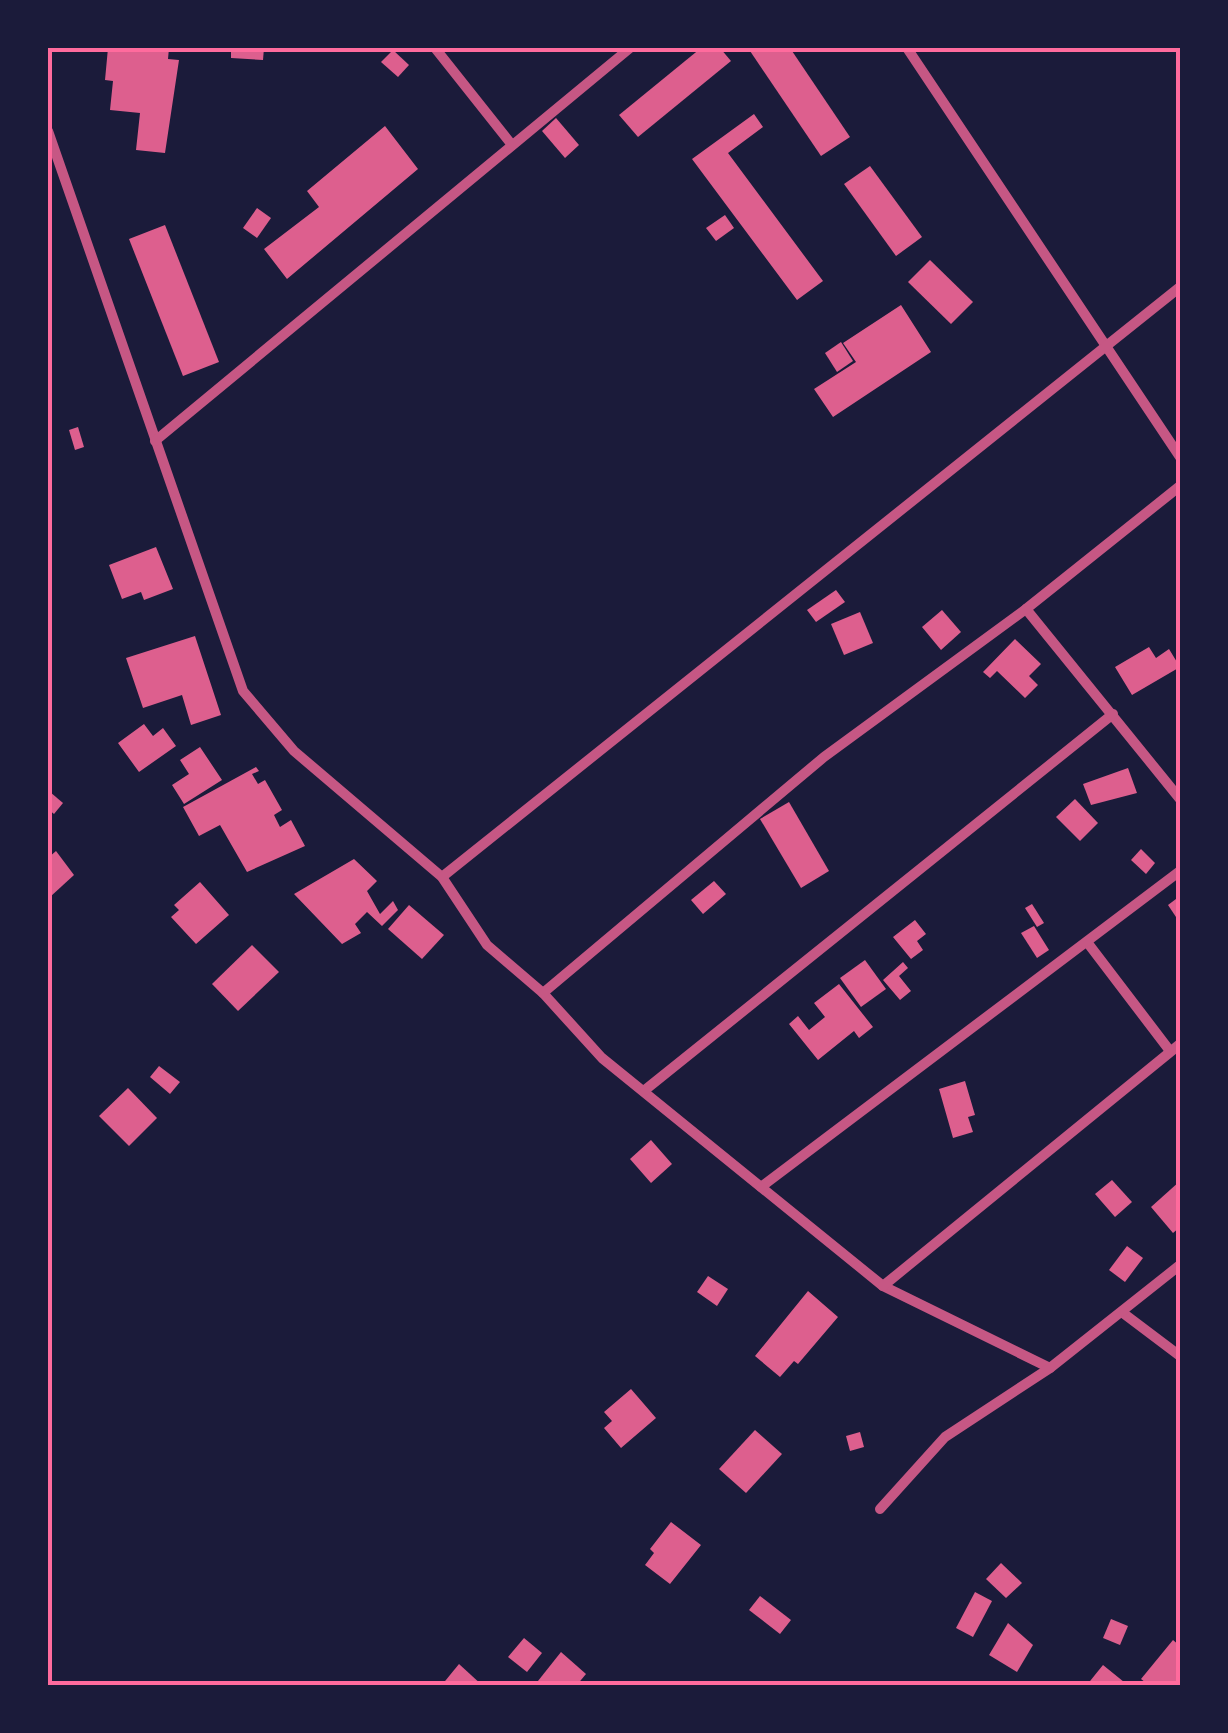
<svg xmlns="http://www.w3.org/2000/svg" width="1228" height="1733" font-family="'Roboto Condensed',sans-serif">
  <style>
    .building { fill: #dd5f8e }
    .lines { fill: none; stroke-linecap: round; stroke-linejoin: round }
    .minor { stroke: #c65784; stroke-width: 10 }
    .neatline { fill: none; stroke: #ff6b9d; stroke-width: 4 }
  </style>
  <rect width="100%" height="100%" fill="#1b1b3a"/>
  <!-- building -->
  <g class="building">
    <path d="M108 48H169L168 59 179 60 165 153 136 150 140 113 110 110 113 81 105 80Z"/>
    <path d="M231 48H264L263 60 231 58Z"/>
    <path d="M701 48H720L731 61 638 137 619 115Z"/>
    <path d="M748 48H790L850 137 821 156Z"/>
    <path d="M393 50 409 65 398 77 381 62Z"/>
    <path d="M754 114 763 127 728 153 823 281 797 300 692 159Z"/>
    <path d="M556 118 579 145 565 158 542 131Z"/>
    <path d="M385 126 418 169 287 279 264 249 319 207 307 191Z"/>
    <path d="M870 166 922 237 896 256 844 184Z"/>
    <path d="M257 208 271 218 257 238 243 228Z"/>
    <path d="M725 215 734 228 716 241 706 228Z"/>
    <path d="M165 225 219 362 183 376 129 239Z"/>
    <path d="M930 260 973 302 951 324 908 282Z"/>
    <path d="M901 305 931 352 833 417 814 389 856 362 843 343Z"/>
    <path d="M841 342 853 361 837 372 825 353Z"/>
    <path d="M78 427 84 447 75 450 69 430Z"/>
    <path d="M156 547 173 589 144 600 141 592 122 599 109 565Z"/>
    <path d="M836 590 845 602 816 622 807 610Z"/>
    <path d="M942 610 961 632 941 650 922 627Z"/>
    <path d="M860 612 873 643 844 655 831 624Z"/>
    <path d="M195 636 221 715 191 725 182 695 143 708 126 658Z"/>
    <path d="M1015 639 1041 664 1029 676 1038 685 1025 698 997 671 990 678 983 672Z"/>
    <path d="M1149 647 1156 658 1169 649 1180 667 1132 695 1115 667Z"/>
    <path d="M144 724 153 736 163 728 176 746 139 772 118 743Z"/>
    <path d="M200 747 222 780 184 804 172 785 189 774 180 760Z"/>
    <path d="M256 767 259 771 252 774 258 784 265 780 282 810 274 815 280 827 291 820 305 846 247 872 220 825 199 836 183 807Z"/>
    <path d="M1128 768 1137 793 1091 805 1083 784Z"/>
    <path d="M50 792 63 803 54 814 48 809Z"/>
    <path d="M1075 799 1098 823 1080 841 1056 817Z"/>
    <path d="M789 802 829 871 801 888 760 819Z"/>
    <path d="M1141 849 1155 863 1146 874 1131 860Z"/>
    <path d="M56 851 74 875 50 897 48 858Z"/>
    <path d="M354 859 377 881 367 891 380 914 393 901 398 910 382 926 367 912 355 924 361 933 342 944 294 894Z"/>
    <path d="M714 881 726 894 703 914 691 900Z"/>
    <path d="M200 882 229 915 196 944 171 917 179 910 174 905Z"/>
    <path d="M1180 896V923L1168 905Z"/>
    <path d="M1032 904 1044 923 1037 927 1025 908Z"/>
    <path d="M409 905 444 935 422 959 388 929Z"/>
    <path d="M915 920 926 934 917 941 923 950 911 959 893 937Z"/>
    <path d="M1034 926 1049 950 1037 958 1021 933Z"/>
    <path d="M252 945 279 972 238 1011 212 984Z"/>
    <path d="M865 960 886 989 861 1007 840 978Z"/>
    <path d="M903 962 908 968 899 976 911 991 900 1000 883 980Z"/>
    <path d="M839 984 873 1027 859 1038 854 1031 818 1060 789 1024 798 1016 809 1030 825 1017 814 1003Z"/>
    <path d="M159 1066 180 1082 170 1094 150 1077Z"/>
    <path d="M965 1081 975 1115 968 1117 973 1132 953 1138 939 1089Z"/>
    <path d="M128 1088 157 1118 129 1146 99 1116Z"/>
    <path d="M651 1140 672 1164 651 1183 630 1159Z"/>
    <path d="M1112 1180 1132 1202 1115 1217 1095 1194Z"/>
    <path d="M1180 1181V1227L1173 1233 1151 1207Z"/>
    <path d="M1127 1246 1143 1258 1125 1282 1109 1270Z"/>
    <path d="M708 1276 728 1289 717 1306 697 1292Z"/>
    <path d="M808 1291 838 1317 798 1364 794 1361 780 1377 755 1356Z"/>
    <path d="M631 1389 656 1418 621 1448 604 1428 612 1421 604 1412Z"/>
    <path d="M755 1430 782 1454 746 1493 719 1469Z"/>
    <path d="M860 1432 864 1447 850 1451 846 1436Z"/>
    <path d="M671 1522 701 1545 670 1584 645 1565 654 1553 650 1549Z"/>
    <path d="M1001 1563 1022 1583 1006 1598 986 1579Z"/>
    <path d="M975 1592 992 1601 973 1637 956 1628Z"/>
    <path d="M760 1596 791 1620 780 1634 749 1610Z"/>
    <path d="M1111 1619 1128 1626 1120 1645 1103 1638Z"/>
    <path d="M1008 1623 1033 1645 1017 1672 989 1655Z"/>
    <path d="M524 1638 542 1653 527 1672 508 1657Z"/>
    <path d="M1173 1640 1180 1646V1686H1150L1141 1679Z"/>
    <path d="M561 1652 586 1674 576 1686H534Z"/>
    <path d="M459 1664 483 1686H441Z"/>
    <path d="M1103 1665 1124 1682 1121 1686H1086Z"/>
  </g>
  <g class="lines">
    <!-- minor -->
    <g class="minor">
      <path d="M435 48 512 145"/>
      <path d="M907 48 1180 457"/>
      <path d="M48 131 243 691 294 751 442 877 487 945 543 993 602 1058 883 1286 1050 1368"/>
      <path d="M155 441 630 48"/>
      <path d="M1026 609 1180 799"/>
      <path d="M442 877 1180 287"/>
      <path d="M1087 942 1170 1051"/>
      <path d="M543 993 824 757 1026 609 1180 486"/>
      <path d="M645 1090 1113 714"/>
      <path d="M761 1187 1180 871"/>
      <path d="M883 1286 1180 1044"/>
      <path d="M1123 1313 1180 1356"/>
      <path d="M880 1509 945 1437 1050 1368 1180 1265"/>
    </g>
  </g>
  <!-- border -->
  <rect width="1228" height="1733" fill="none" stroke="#1b1b3a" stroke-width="100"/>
  <rect x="50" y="50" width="1128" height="1633" class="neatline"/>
</svg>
